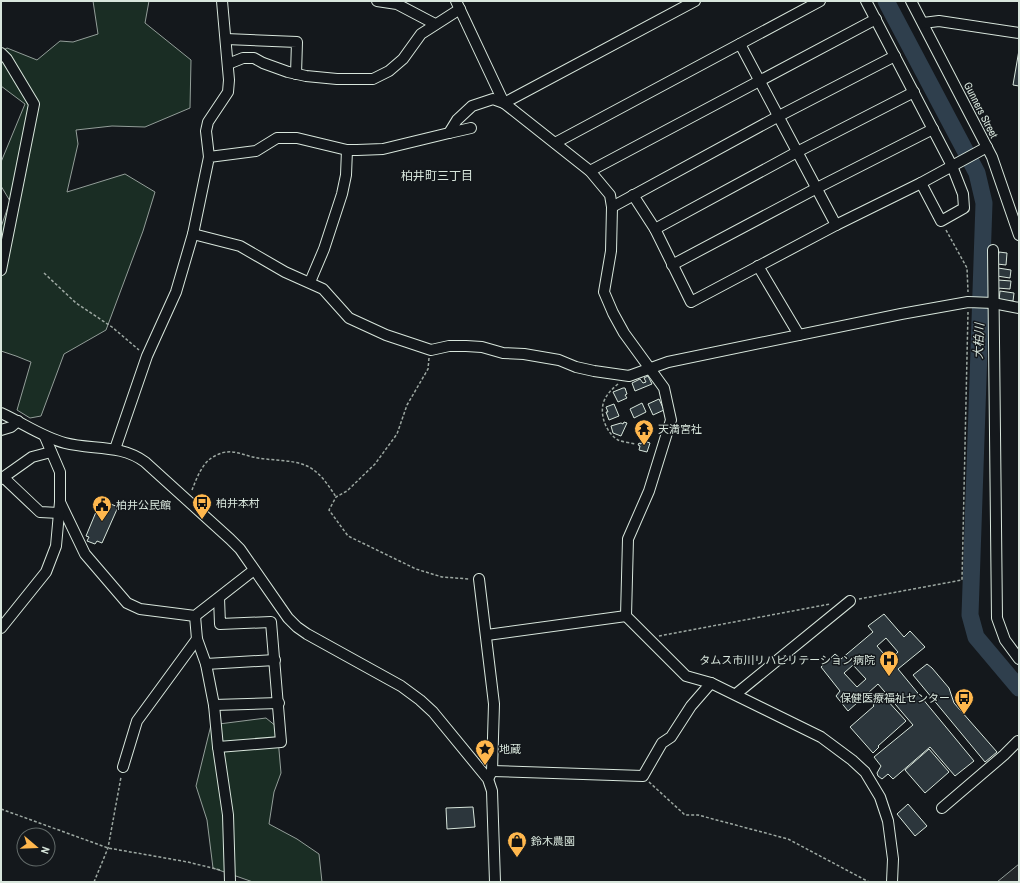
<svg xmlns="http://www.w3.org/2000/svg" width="1020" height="883" font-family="'Archivo Narrow','Noto Sans JP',sans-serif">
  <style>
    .green { fill: #1a2d24; stroke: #939e99 }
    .parking { fill: #24282b; stroke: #939e99 }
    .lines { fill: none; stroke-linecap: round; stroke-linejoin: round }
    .river { stroke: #2f3f4d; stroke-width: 17 }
    .building { fill: #2c363c; stroke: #d8e6dc; fill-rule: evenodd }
    .minor-casing { stroke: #d8e6dc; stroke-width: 12 }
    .path { stroke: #9da8a2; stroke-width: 1.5; stroke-dasharray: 3 2; stroke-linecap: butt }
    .minor { stroke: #14181c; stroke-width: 10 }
    .labels { text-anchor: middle; stroke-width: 3; stroke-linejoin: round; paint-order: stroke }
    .street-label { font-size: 11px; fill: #d8e6dc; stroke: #14181c }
    .poi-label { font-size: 11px; fill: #d8e6dc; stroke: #14181c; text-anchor: start }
    .neighbourhood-label { font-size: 12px; fill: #d8e6dc; stroke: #14181c }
    .water-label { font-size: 12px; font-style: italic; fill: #d8e6dc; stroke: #14181c }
  </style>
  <rect width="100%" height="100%" fill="#14181c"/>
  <!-- green -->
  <g class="green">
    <path d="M93 1H149L145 23 191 60 190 108 145 127 112 126 76 130 78 144 67 192 125 174 155 192 143 231 106 330 64 354 41 416 30 418 17 410 31 362 16 356 1 351V227L10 201 1 186V162L25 104 1 86V52L7 48 37 60 60 41 73 42 98 34Z"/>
    <path d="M266 718 277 727 281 773 274 792 269 824 297 839 319 854 322 882H253L213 868 207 820 196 786 211 725Z"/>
  </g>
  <!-- parking -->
  <path class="parking" d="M1019 864V882H997Z"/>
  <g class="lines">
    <!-- river -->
    <path class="river" d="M886 1 977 173 984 203 970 615 976 637 1019 688"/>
  </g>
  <!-- building -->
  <g class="building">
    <path d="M1019 50V86L1013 85Z"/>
    <path d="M999 252 1007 253 1006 265 997 264Z"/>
    <path d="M998 268 1011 270 1010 278 997 276Z"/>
    <path d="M998 280 1011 281 1010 289 997 288Z"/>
    <path d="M1000 291 1014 293 1013 301 999 300Z"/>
    <path d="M648 376 652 384 635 391 632 383 640 379 643 383 646 382 644 378Z"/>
    <path d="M623 388H625L627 394 625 395 627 398 618 402 613 392Z"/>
    <path d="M659 399 664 410 653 415 648 404Z"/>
    <path d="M642 403 646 412 634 418 630 409Z"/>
    <path d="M614 404 619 416 609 420 606 412H608L606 407Z"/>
    <path d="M624 422 627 423 621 436 613 433 611 426 621 423 623 424Z"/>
    <path d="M642 440 650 443 647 452 639 450 640 446 638 445 639 443 641 444Z"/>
    <path d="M101 500 118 507 102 543 97 541 95 544 87 541 89 537 86 536Z"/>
    <path d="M884 614 904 637 910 631 925 647 898 669 974 761 955 776 930 747 893 779 888 774 882 779 878 776 877 773 881 766 874 757 913 725 878 684 848 711 836 696 840 691 821 667 835 654 841 659 873 632 868 626ZM886 638 898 652 889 660 877 646ZM853 665 866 679 857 687 844 673Z"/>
    <path d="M927 664 932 668 949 688 954 703 997 752 985 762 913 675Z"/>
    <path d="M886 699 906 721 878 746 879 747 873 753 850 727 874 706 873 705 879 700 882 702Z"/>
    <path d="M929 749 949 772 925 793 905 770Z"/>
    <path d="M908 804 927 826 915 836 897 814Z"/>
    <path d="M473 807 475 827 447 829 446 808Z"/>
  </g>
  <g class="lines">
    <!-- minor casing -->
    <g class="minor-casing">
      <g id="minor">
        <path d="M377 1 397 4 435 24"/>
        <path d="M456 1 504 103 590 171 610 195 612 207 611 251 604 292 613 313 624 333 664 388 671 420 649 491 628 539 626 616 686 676 711 683 821 737 852 760 865 772 880 797 888 821 893 859 892 882"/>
        <path d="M866 1 952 166 963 194 964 208 941 221 921 183"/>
        <path d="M911 1 992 157 1019 235"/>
        <path d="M923 23 939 21 1019 33"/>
        <path d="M226 39 297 42 296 74"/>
        <path d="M740 44 836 225"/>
        <path d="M1 53 7 59 34 104 1 270"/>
        <path d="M228 64 243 58H254L263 63 288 72 306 76 337 79H373L389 71 403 59 421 34 460 9"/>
        <path d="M449 133 471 128"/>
        <path d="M555 143 820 1"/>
        <path d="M209 157 206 131 208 122 228 92 229 80 222 1"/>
        <path d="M590 171 876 19"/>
        <path d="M633 195 655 229 691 302 836 225 921 183 987 147"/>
        <path d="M612 207 779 116 895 56"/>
        <path d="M655 229 797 152 914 92"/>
        <path d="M193 234 240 246 285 272 323 289 349 318 386 335 431 350 449 346H466L482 347 503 353 524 354 559 360 576 367 594 371 629 376 668 362 901 314 968 302 993 303 1019 308"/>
        <path d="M993 250 997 618 1005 640 1019 659"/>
        <path d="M672 265 817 188 933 129"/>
        <path d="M758 266 799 335"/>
        <path d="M310 282 324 249 342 194 346 175 347 150"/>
        <path d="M1 413C23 423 42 437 65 443 92 450 121 444 145 462L230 539 240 549 288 618 297 627 307 634 401 686 420 700 433 712 488 779 492 791 495 882"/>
        <path d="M1 430 11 427 18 421"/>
        <path d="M115 449 147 356 176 292 193 234 209 157 256 151 277 138H297L347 150H357L383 149 449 133 457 120 472 106 493 99 504 103 695 1"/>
        <path d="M3 477 40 512 59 513"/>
        <path d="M1 479 32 457 51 452"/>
        <path d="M60 502 85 554 127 603 140 609 195 616 254 570"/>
        <path d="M479 579 494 704 492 771 489 777"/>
        <path d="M195 616 197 639 206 664 214 705 218 747 228 815 230 882"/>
        <path d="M1 628 46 572 56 546 60 502V472L45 437"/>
        <path d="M487 635 626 616"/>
        <path d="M206 664 275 660"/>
        <path d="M736 694 850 601"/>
        <path d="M214 705 279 703"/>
        <path d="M218 747 281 742 271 622 220 624 219 598"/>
        <path d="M123 767 137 721 197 639"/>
        <path d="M492 771 643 776 662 743 671 737 691 706 711 683"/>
        <path d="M942 808 1004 755 1018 741"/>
      </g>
    </g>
    <!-- path -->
    <g class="path">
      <path d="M946 230 967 268 968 292"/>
      <path d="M44 273 76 303 112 327 139 350"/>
      <path d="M429 358 428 369 407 405 397 434 375 464 347 491 336 497 329 510 348 536 416 569 442 577 469 579"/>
      <path d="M618 384C612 389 607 394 604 401 599 414 606 433 618 440 623 442 631 443 636 444"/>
      <path d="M192 490C196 480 201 466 210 459 214 456 222 452 227 452 236 451 244 455 253 457 270 461 292 459 307 466 320 472 329 486 336 497"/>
      <path d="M859 599 962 580 968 312"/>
      <path d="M659 636 830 604"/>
      <path d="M649 782 685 815H698L788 839 869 882"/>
      <path d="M1 809 108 848 188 862 220 870"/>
      <path d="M94 882 108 848 121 777"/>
    </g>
    <!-- minor -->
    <use href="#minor" class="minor"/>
  </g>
  <!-- icons -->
  <defs>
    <g id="temple-pin" transform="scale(1)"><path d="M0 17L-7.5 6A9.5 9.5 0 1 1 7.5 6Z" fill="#ffb74d" stroke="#14181c"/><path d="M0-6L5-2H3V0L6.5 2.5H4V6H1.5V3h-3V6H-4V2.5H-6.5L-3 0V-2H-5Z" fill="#111"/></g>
    <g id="bus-pin" transform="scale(1)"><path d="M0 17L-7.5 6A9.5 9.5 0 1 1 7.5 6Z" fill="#ffb74d" stroke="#14181c"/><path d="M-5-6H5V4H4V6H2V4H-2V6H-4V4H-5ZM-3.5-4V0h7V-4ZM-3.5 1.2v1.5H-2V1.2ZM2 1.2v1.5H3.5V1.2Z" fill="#111"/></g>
    <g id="civic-pin" transform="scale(1)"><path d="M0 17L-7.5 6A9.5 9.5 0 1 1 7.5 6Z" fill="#ffb74d" stroke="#14181c"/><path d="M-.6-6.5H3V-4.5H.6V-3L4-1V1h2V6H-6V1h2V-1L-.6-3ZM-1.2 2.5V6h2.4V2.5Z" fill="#111"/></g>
    <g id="hospital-pin" transform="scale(1)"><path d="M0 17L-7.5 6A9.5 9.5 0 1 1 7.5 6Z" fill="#ffb74d" stroke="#14181c"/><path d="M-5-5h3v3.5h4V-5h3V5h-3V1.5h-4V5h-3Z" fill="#111"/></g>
    <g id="sight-pin" transform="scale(1)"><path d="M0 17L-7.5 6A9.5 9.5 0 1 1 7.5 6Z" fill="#ffb74d" stroke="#14181c"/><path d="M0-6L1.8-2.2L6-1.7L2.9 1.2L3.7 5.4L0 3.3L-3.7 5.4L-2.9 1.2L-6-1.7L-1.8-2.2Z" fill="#111"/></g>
    <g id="shop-pin" transform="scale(1)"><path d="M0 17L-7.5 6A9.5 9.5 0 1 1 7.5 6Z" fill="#ffb74d" stroke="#14181c"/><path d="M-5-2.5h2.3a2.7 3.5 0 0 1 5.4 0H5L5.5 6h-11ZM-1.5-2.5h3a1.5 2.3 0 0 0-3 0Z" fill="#111"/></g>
  </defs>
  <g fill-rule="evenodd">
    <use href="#temple-pin" x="644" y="429"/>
    <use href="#bus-pin" x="202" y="503"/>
    <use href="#civic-pin" x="102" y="505"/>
    <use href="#hospital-pin" x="889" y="660"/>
    <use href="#bus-pin" x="964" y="698"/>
    <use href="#sight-pin" x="485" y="749"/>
    <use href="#shop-pin" x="517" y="841"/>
  </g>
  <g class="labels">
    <!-- street labels -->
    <g class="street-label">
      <text transform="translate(981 110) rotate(63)" y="4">Gunners Street</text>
    </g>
    <!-- poi labels -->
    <g class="poi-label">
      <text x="658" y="433">天満宮社</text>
      <text x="216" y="507">柏井本村</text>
      <text x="116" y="509">柏井公民館</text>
      <text x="875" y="664" text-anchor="end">タムス市川リハビリテーション病院</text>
      <text x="950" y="702" text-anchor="end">保健医療福祉センター</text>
      <text x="499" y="753">地蔵</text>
      <text x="531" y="845">鈴木農園</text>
    </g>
    <!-- neighbourhood labels -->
    <g class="neighbourhood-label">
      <text x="437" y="180">柏井町三丁目</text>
    </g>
    <!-- water labels -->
    <g class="water-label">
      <text transform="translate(979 341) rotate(-88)" y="4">大柏川</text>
    </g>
  </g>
  <!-- border -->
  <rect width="1020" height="883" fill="none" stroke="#d8e6dc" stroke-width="4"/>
  <!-- north arrow -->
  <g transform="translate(36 847) rotate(109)"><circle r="19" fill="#14181c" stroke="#626a69"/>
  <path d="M0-3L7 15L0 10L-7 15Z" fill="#ffb74d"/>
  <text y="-6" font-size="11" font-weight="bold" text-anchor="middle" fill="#d8e6dc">N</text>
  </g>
</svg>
